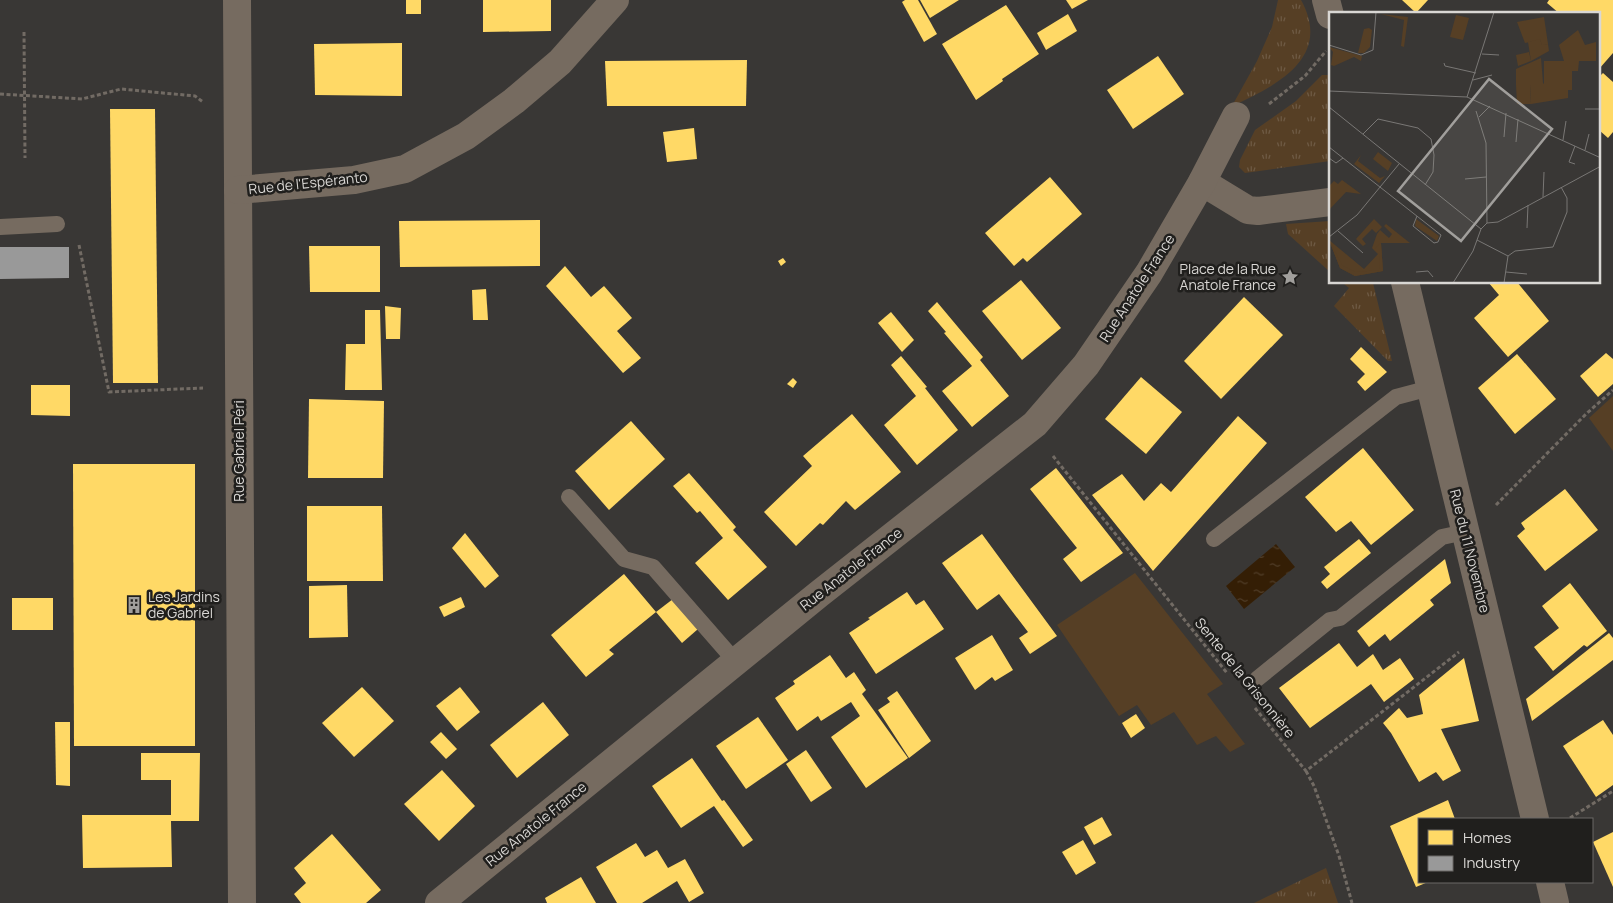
<svg xmlns="http://www.w3.org/2000/svg" width="1613" height="903" font-family="Manrope,sans-serif">
  <style>
    .grass { fill: url(#grass-tufts) }
    .garden { fill: #563f25 }
    .water { fill: url(#water-ripples) }
    .homes { fill: #ffd966 }
    .industry { fill: #999 }
    .lines { fill: none; stroke-linecap: round; stroke-linejoin: round }
    .path { stroke: #726b64; stroke-width: 3; stroke-dasharray: 4 2.5; stroke-linecap: butt }
    .service { stroke: #766b60; stroke-width: 16 }
    .minor { stroke: #766b60; stroke-width: 28 }
    .labels { text-anchor: middle; stroke-width: 5; stroke-linejoin: round; paint-order: stroke }
    .street-label { font-size: 14px; fill: #d9d7d4; stroke: #201f1d }
    .poi-label { font-size: 14px; fill: #d9d7d4; stroke: #201f1d; text-anchor: end }
    .inset-road { fill: none; stroke: #797775; stroke-width: 1 }
    .view { fill: #a19f9c; fill-opacity: 0.15; stroke: #a19f9c; stroke-width: 2.5 }
    .inset-edge { fill: none; stroke: #d9d7d4; stroke-width: 2.5 }
  </style>
  <defs>
    <pattern id="grass-tufts" width="24" height="20" patternUnits="userSpaceOnUse" patternTransform="scale(1.25)"><rect width="24" height="20" fill="#563f25"/><path d="M3 7l-1-3M5 7V3M7 7l1-3M15 17l-1-3M17 17v-4M19 17l1-3" fill="none" stroke="#6e5a44"/></pattern>
    <pattern id="water-ripples" width="26" height="14" patternUnits="userSpaceOnUse" patternTransform="scale(1.25)"><rect width="26" height="14" fill="#341e05"/><path d="M2 4q2-2 4 0t4 0M15 11q2-2 4 0t4 0" fill="none" stroke="#513e29"/></pattern>
  </defs>
  <rect width="100%" height="100%" fill="#393735"/>
  <!-- grass -->
  <g class="grass">
    <path d="M1278 0H1301C1333 58 1276 86 1232 106L1257 61 1272 27Z"/>
    <path d="M1322 75H1328L1330 93V161L1245 173 1239 167 1240 160 1255 130 1296 101Z"/>
    <path d="M1330 221V272L1288 234 1286 224Z"/>
    <path d="M1343 283H1373L1392 361H1388L1334 306 1349 288Z"/>
    <path d="M1326 868 1338 903H1254Z"/>
  </g>
  <!-- garden -->
  <g class="garden">
    <path d="M1613 396V451L1589 418Z"/>
    <path d="M1135 573 1223 684 1207 694 1245 744 1230 752 1216 736 1197 745 1174 712 1151 725 1137 705 1119 716 1057 625Z"/>
  </g>
  <!-- water -->
  <path class="water" d="M1276 544 1295 567 1244 609 1226 586Z"/>
  <!-- homes -->
  <g class="homes">
    <rect x="406" y="0" width="15" height="14"/>
    <path d="M483 0H551V31L483 32Z"/>
    <path d="M905 0H918L937 34 924 42 902 2Z"/>
    <path d="M920 0H959L930 18Z"/>
    <path d="M1066 0H1088L1072 9Z"/>
    <path d="M1402 0H1428L1416 13Z"/>
    <path d="M1549 0H1613V53L1599 69V14H1560L1547 3Z"/>
    <path d="M1006 5 1039 54 1002 79 1003 81 976 100 942 44Z"/>
    <path d="M1068 14 1077 31 1046 50 1037 33Z"/>
    <path d="M402 43V96L315 95 314 44Z"/>
    <path d="M1158 56 1184 94 1133 129 1107 90Z"/>
    <path d="M747 60 746 106H607L605 61Z"/>
    <path d="M1603 73 1613 82V132L1608 138 1599 130V77Z"/>
    <path d="M110 109H155L158 383H113Z"/>
    <path d="M694 128 697 159 667 162 663 132Z"/>
    <path d="M1050 177 1082 214 1027 262 1023 258 1014 266 985 233Z"/>
    <path d="M540 220V266L400 267 399 221Z"/>
    <path d="M309 246H380V292H310Z"/>
    <path d="M783 258 786 262 781 266 778 261Z"/>
    <path d="M565 266 591 297 604 286 632 318 617 331 641 358 623 373 546 286Z"/>
    <path d="M1021 280 1061 328 1022 360 982 311Z"/>
    <path d="M1488 282H1517L1549 321 1508 357 1474 318 1499 295Z"/>
    <path d="M486 289 488 320H473L472 290Z"/>
    <path d="M1244 297 1283 335 1221 399 1184 361Z"/>
    <path d="M937 302 983 357 980 360 1009 396 972 427 942 391 972 366 944 333 946 332 928 311Z"/>
    <path d="M385 306 401 308 400 339H386Z"/>
    <path d="M365 310H380L382 390H345L346 344H365Z"/>
    <path d="M891 312 914 340 902 352 878 323Z"/>
    <path d="M1361 347 1387 372 1365 391 1357 382 1365 374 1350 359Z"/>
    <path d="M1606 353 1613 359V384L1598 397 1580 376Z"/>
    <path d="M1517 354 1556 399 1515 434 1478 388Z"/>
    <path d="M901 356 927 387 925 388 958 430 917 465 884 425 916 396 891 365Z"/>
    <path d="M1141 377 1182 412 1146 454 1105 419Z"/>
    <path d="M793 378 797 382 793 388 787 384Z"/>
    <path d="M31 385H70V416L31 415Z"/>
    <path d="M309 399 384 401 383 478H308Z"/>
    <path d="M852 414 901 472 855 510 846 501 823 525 820 523 796 546 764 512 812 466 803 456Z"/>
    <path d="M1238 416 1267 443 1153 571 1092 495 1122 474 1144 501 1161 483 1171 492Z"/>
    <path d="M631 421 665 459 609 510 575 471Z"/>
    <path d="M1363 448 1414 510 1371 545 1351 521 1336 532 1305 497Z"/>
    <path d="M73 464H195V746H74Z"/>
    <path d="M1056 468 1123 553 1081 582 1063 559 1077 548 1030 489Z"/>
    <path d="M689 473 736 527 733 530 767 567 728 600 695 563 723 538 700 511 697 513 673 486Z"/>
    <path d="M1565 489 1598 530 1545 571 1517 536 1525 529 1521 523Z"/>
    <path d="M307 506H382L383 581H307Z"/>
    <path d="M465 533 499 576 485 588 452 548Z"/>
    <path d="M982 534 1057 636 1030 654 1019 638 1028 632 999 594 977 610 942 563Z"/>
    <path d="M1359 539 1371 553 1327 589 1321 582 1330 574 1324 567Z"/>
    <path d="M1445 559 1451 583 1430 600 1434 605 1390 641 1385 634 1369 647 1357 631Z"/>
    <path d="M624 574 656 612 609 650 614 654 586 677 551 635Z"/>
    <path d="M1570 583 1607 631 1587 647 1584 645 1553 671 1534 647 1559 628 1542 606Z"/>
    <path d="M347 585 348 637 309 638V586Z"/>
    <path d="M907 592 916 605 924 600 944 629 876 674 849 633 870 619 868 618Z"/>
    <path d="M461 597 465 607 444 617 439 607Z"/>
    <rect x="12" y="598" width="41" height="32"/>
    <path d="M673 599 698 629 682 643 656 612Z"/>
    <path d="M1609 633 1613 638V660L1532 721 1526 699Z"/>
    <path d="M992 635 1013 670 995 681 992 677 975 690 955 658Z"/>
    <path d="M1339 643 1357 667 1373 654 1383 670 1400 658 1414 679 1384 702 1371 684 1310 728 1279 688Z"/>
    <path d="M830 655 846 678 854 672 866 690 862 694 908 758 866 788 831 737 860 716 851 702 821 721 818 716 797 731 775 698 795 684 793 681Z"/>
    <path d="M1464 658 1479 721 1441 729 1461 771 1443 781 1436 772 1419 782 1391 733 1383 723 1399 708 1407 718 1423 714 1419 695Z"/>
    <path d="M362 687 394 721 354 757 322 723Z"/>
    <path d="M460 687 480 712 457 731 436 706Z"/>
    <path d="M897 691 931 741 909 758 878 710 890 702 887 698Z"/>
    <path d="M543 702 569 735 517 778 490 745Z"/>
    <path d="M1136 714 1145 728 1131 738 1122 723Z"/>
    <path d="M758 717 788 760 746 789 716 746Z"/>
    <path d="M1603 720 1613 735V785L1596 797 1563 746Z"/>
    <path d="M55 722H70V786L56 785Z"/>
    <path d="M441 732 457 749 446 759 430 742Z"/>
    <path d="M806 750 832 788 811 802 786 764Z"/>
    <path d="M141 753H200L199 821H171L172 867 83 868 82 815H171V780H141Z"/>
    <path d="M692 758 722 801 724 800 753 840 743 847 714 806 681 828 652 786Z"/>
    <path d="M442 770 475 806 439 841 404 804Z"/>
    <path d="M1448 800 1455 819H1419V882H1428L1416 887 1390 826Z"/>
    <path d="M1102 817 1112 835 1094 845 1084 827Z"/>
    <path d="M1613 832V887L1593 842Z"/>
    <path d="M332 834 381 890 366 903H301L294 894 306 883 294 868Z"/>
    <path d="M1083 840 1096 863 1076 875 1062 852Z"/>
    <path d="M636 843 645 857 657 850 668 868 685 859 704 893 689 902 677 881 642 903H617L596 867Z"/>
    <path d="M581 877 596 903H547L545 898Z"/>
  </g>
  <!-- industry -->
  <path class="industry" d="M0 247H69V278L0 279Z"/>
  <g class="lines">
    <!-- path -->
    <g class="path">
      <path d="M24 32 25 158"/>
      <path d="M0 94 82 99 121 89 195 96 203 102"/>
      <path d="M1269 104 1305 76 1326 51"/>
      <path d="M79 245 109 392 203 388"/>
      <path d="M1053 456 1227 673"/>
      <path d="M1496 505 1586 414 1613 390"/>
      <path d="M1255 708 1306 771 1459 652"/>
      <path d="M1306 771 1314 786 1339 856 1352 903"/>
      <path d="M1570 818 1613 791"/>
    </g>
    <!-- service -->
    <g class="service">
      <path d="M0 227 57 224"/>
      <path d="M569 497 624 559 653 567 736 662"/>
      <path d="M1214 539 1396 397 1430 388"/>
      <path d="M1257 679 1330 620 1340 618 1442 537 1465 532"/>
    </g>
    <!-- minor -->
    <g class="minor">
      <path d="M237 0 242 903"/>
      <path d="M1326 0 1330 15"/>
      <path d="M1202 182 1248 210 1258 211 1330 202"/>
      <path d="M238 190 354 180 405 169 466 136 514 101 560 62 615 0"/>
      <path d="M1405 282 1535 819"/>
      <path d="M1550 882 1555 903"/>
      <path d="M439 903 819 594 1035 424 1086 365 1149 273 1202 182 1236 116"/>
    </g>
  </g>
  <!-- icons -->
  <defs>
    <g id="sight-bare" transform="scale(1.35)"><path d="M0-6L1.8-2.2L6-1.7L2.9 1.2L3.7 5.4L0 3.3L-3.7 5.4L-2.9 1.2L-6-1.7L-1.8-2.2Z" fill="#a19f9c" stroke="#201f1d" stroke-width="2.5" paint-order="stroke"/></g>
    <g id="building-bare" transform="scale(1.35)"><path d="M-4-6H4V6H1V3H-1V6H-4ZM-2.5-4.3h1.7v1.8h-1.7ZM.8-4.3h1.7v1.8H.8ZM-2.5-1h1.7V.8h-1.7ZM.8-1h1.7V.8H.8Z" fill="#a19f9c" stroke="#201f1d" stroke-width="2.5" paint-order="stroke"/></g>
  </defs>
  <g fill-rule="evenodd">
    <use href="#sight-bare" x="1290" y="277"/>
    <use href="#building-bare" x="134" y="605"/>
  </g>
  <g class="labels">
    <!-- street labels -->
    <g class="street-label">
      <text transform="translate(308 183) rotate(-6)" y="5">Rue de l'Espéranto</text>
      <text transform="translate(1137 288) rotate(-57)" y="5">Rue Anatole France</text>
      <text transform="translate(239 451) rotate(-90)" y="5">Rue Gabriel Péri</text>
      <text transform="translate(1470 551) rotate(76)" y="5">Rue du 11 Novembre</text>
      <text transform="translate(851 569) rotate(-38)" y="5">Rue Anatole France</text>
      <text transform="translate(1245 678) rotate(51)" y="5">Sente de la Grisonnière</text>
      <text transform="translate(536 824) rotate(-39)" y="5">Rue Anatole France</text>
    </g>
    <!-- poi labels -->
    <g class="poi-label">
      <text x="1276" y="274">Place de la Rue<tspan x="1276" dy="16">Anatole France</tspan></text>
      <text x="148" y="602" text-anchor="start">Les Jardins<tspan x="148" dy="16">de Gabriel</tspan></text>
    </g>
  </g>
  <!-- overview -->
  <g transform="translate(1329 12)">
    <rect width="271" height="271" fill="#393735"/>
    <path d="M52 2 79 5 75 35 72 34 75 8ZM215 5 219 32 213 34 211 28 196 31 188 10ZM40 16 43 18 41 35 35 41H29L35 17ZM0 35 33 44 32 49 25 45 5 54 2 53 4 40ZM200 40 202 49 189 54 187 43ZM215 44V49H250L249 59H243V78H239V86L202 92 201 73H187V57L212 46 214 71 215 72ZM49 140 63 151 59 159 44 147ZM32 143 29 149 51 166 56 164 50 171 25 152ZM13 168 32 182 17 180 0 198V174L5 169 9 172ZM45 207 53 215 47 221 43 217 33 227 37 232 34 234 27 227ZM87 207 110 224 108 229 86 214ZM57 212 81 231H52L54 259 26 264 11 256 0 228 35 257 49 242 43 236 48 222 51 218 60 226 63 222 55 214Z" fill="#563f25"/>
    <path d="M249 18 256 33 267 30V49H235L230 33ZM0 228 13 253 26 260 50 258 51 243 45 237 52 231 54 259 26 264 11 256Z" fill="#563f25"/>
    <path d="M127 3 140 6 134 28 121 25ZM211 27 213 33 219 32 220 39 202 49 199 30ZM187 73H201L202 92H188Z" fill="#563f25"/>
    <path class="inset-road" d="M0 33 32 43 44 38 47 0M153 42 170 43M115 51 116 54 147 61M144 68 163 63M0 79 138 85 272 146M138 85 165 0M0 95 152 217M256 97H272M147 99 157 131 158 211M150 105 161 94M34 122 49 107 89 116 102 127 105 143 104 160 96 173M175 125 177 101M234 128 237 109M187 130 189 107M0 135 112 223 109 230 105 231 84 214 88 204M256 138 260 122M0 146 7 151 14 146M246 152 240 150 246 134M136 167 157 165M214 185 215 160M198 216 199 193M9 219 34 241M0 225 28 203 70 152M148 228 179 244M179 244 186 239 224 235 238 200V186L232 175M87 260 99 259 104 265M177 260 198 262M124 271 144 239 152 217 158 211 169 210 272 154M175 271 179 244"/>
    <path class="view" d="M160 67 223 117 132 229 69 179Z"/>
    <rect width="271" height="271" class="inset-edge"/>
  </g>
  <!-- legend -->
  <rect x="1418" y="818" width="175" height="65" fill="#201f1d" stroke="#6a6966"/>
  <rect x="1428" y="830" width="25" height="15" fill="#ffd966" stroke="#6a6966"/>
  <text x="1463" y="843" font-size="15" fill="#d9d7d4">Homes</text>
  <rect x="1428" y="856" width="25" height="15" fill="#999999" stroke="#6a6966"/>
  <text x="1463" y="868" font-size="15" fill="#d9d7d4">Industry</text>
</svg>
